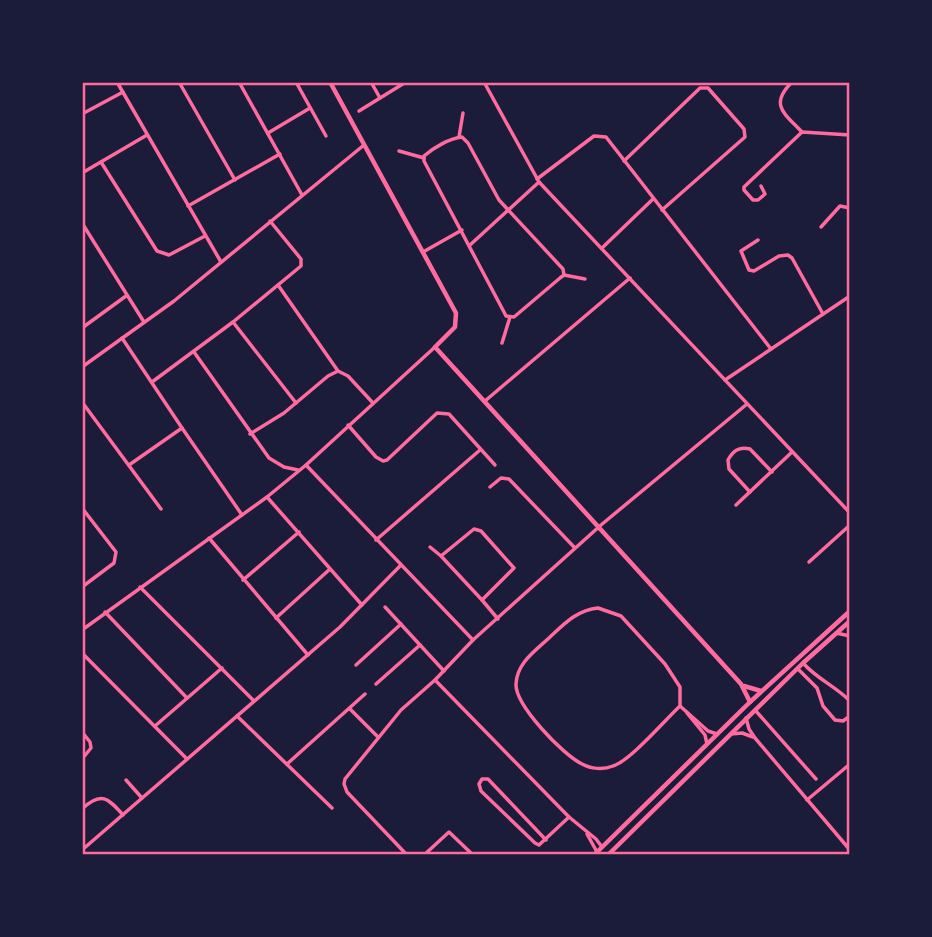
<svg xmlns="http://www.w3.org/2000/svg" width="932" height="937" font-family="Lato,sans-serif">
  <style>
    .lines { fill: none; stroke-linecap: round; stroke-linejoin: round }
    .minor { stroke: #ff6b9d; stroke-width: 3.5 }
    .tertiary { stroke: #ff6b9d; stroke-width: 4.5 }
    .neatline { fill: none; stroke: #ff6b9d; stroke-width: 2.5 }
  </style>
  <rect width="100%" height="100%" fill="#1b1b3a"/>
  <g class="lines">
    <!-- minor -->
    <g class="minor">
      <path d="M117 82 221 262"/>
      <path d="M179 82 235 180"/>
      <path d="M239 82 302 195"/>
      <path d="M296 82 326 136"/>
      <path d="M371 82 380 98"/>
      <path d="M484 82 539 182 850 513"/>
      <path d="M792 82C769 105 784 113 802 132"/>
      <path d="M359 111 406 82"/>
      <path d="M82 114 123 92"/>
      <path d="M268 133 310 108"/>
      <path d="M459 137 463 113"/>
      <path d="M462 137 468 143 499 200 563 269 564 275 560 278 514 317 506 316 504 312 424 161V156C433 148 450 138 462 137Z"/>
      <path d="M399 151 424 158"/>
      <path d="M624 161 700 88H708L744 129 745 137 662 210"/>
      <path d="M101 162 157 251 169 255 205 236"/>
      <path d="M82 173 147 135"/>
      <path d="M537 179 594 136 606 137 771 349"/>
      <path d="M761 186 765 194 758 200H753L744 190V187L802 132 850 135"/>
      <path d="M188 206 280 154"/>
      <path d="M82 223 144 322"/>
      <path d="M821 227 840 206 850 208"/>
      <path d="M758 240 741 251 749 270 754 271 779 256 788 255 792 258 823 314"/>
      <path d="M470 245 539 182"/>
      <path d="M602 248 653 199"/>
      <path d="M423 252 462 230"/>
      <path d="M564 275 585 279"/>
      <path d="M278 285 338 371"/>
      <path d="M233 322 296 403"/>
      <path d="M82 328 126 296"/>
      <path d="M122 338 182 428 129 465"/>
      <path d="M502 343 510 317"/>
      <path d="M194 352 269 458 284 467 298 470"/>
      <path d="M82 367 174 301 364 145"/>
      <path d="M725 380 850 296"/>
      <path d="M152 382 233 322 301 266V259L270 221"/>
      <path d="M485 401 630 278"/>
      <path d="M82 402 161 509"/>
      <path d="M348 425 376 457 383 461 387 460 437 413 449 414 495 465"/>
      <path d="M182 428 242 515"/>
      <path d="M250 434 284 413 328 376 338 371 348 376 373 403"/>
      <path d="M306 465 473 640"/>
      <path d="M490 487 501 478 509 479 575 548"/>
      <path d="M750 492 729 469 728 460C733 451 739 446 750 449L772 472"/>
      <path d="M267 497 362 605"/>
      <path d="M736 505 792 452"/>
      <path d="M82 508 116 552 114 563 82 587"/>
      <path d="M474 529 481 531 514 568 482 600 441 556Z"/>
      <path d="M209 538 308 655"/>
      <path d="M376 540 480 450"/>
      <path d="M430 547 441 556"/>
      <path d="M809 562 850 525"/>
      <path d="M243 580 299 532"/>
      <path d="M140 587 253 700"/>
      <path d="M482 600 498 619"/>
      <path d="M385 607 444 671"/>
      <path d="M598 608 621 616 665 664 680 687V706C665 720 630 761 613 766 603 770 591 769 582 764 563 755 515 705 516 684 517 663 535 651 549 638 564 624 577 610 598 608Z"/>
      <path d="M105 612 187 698"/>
      <path d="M276 618 330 569"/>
      <path d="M82 630 267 497 306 465 435 347"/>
      <path d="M836 633 850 636"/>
      <path d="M82 653 187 759"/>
      <path d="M803 663C817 679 835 686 850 701"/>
      <path d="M356 665 401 624"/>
      <path d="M798 669 817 688 823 706 835 720 843 721 850 716"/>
      <path d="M435 680 569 817 596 839 602 847"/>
      <path d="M376 684 420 645"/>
      <path d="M680 706 708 731 717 734"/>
      <path d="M350 709 378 737"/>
      <path d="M755 710 816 779"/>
      <path d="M687 713 705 735 707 744"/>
      <path d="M237 716 332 808"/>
      <path d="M746 718 749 729 755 738 850 850"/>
      <path d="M155 726 222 668"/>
      <path d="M82 732 90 742 91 748 82 759"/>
      <path d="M731 734 742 733 753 737"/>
      <path d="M287 764 365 694"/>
      <path d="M126 780 142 798"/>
      <path d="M807 800 850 764"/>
      <path d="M82 809C101 791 108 798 123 815"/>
      <path d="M587 834 597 852"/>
      <path d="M546 840 488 779H482L479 784 481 791 535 843 539 845 569 817"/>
      <path d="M82 850 340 627 400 566"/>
      <path d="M407 855 347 792 344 784 345 779 401 710 435 680 473 640 601 525 747 404"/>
      <path d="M424 855 449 832 473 855"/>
    </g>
    <!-- tertiary -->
    <g class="tertiary">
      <path d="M330 82 456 313 455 327 435 347 741 684 750 702"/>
      <path d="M744 686 761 691"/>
      <path d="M594 855 750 702 850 611"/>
      <path d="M608 855 803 663 850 621"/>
    </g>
  </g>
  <!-- border -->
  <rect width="932" height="937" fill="none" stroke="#1b1b3a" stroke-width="168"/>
  <rect x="84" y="84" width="764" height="769" class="neatline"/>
</svg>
